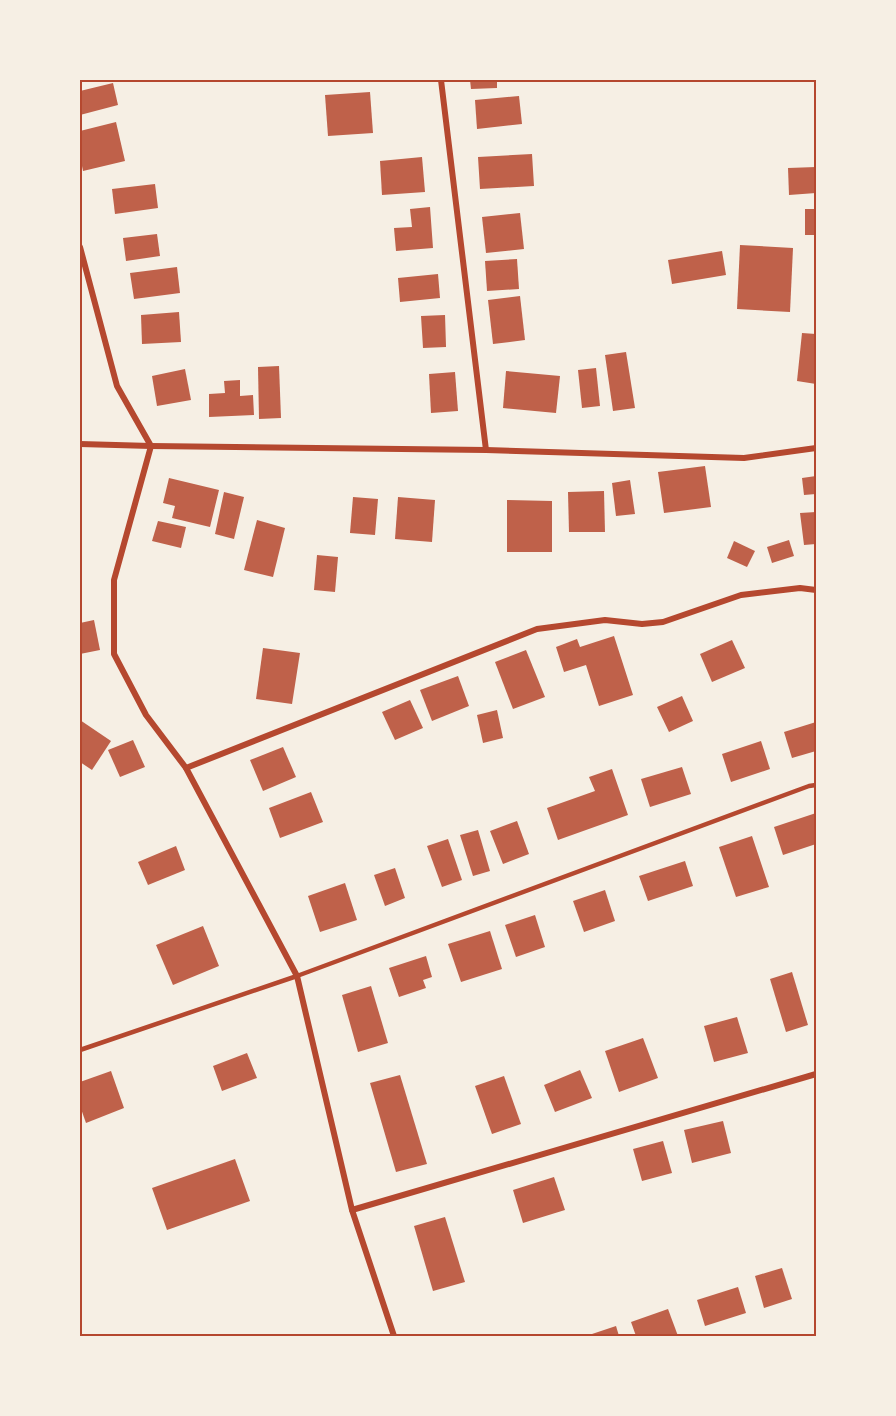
<svg xmlns="http://www.w3.org/2000/svg" width="896" height="1416" font-family="Lora,serif">
  <style>
    .building { fill: #bf614a }
    .lines { fill: none; stroke-linecap: round; stroke-linejoin: round }
    .service { stroke: #b5482f; stroke-width: 4.5 }
    .minor { stroke: #b5482f; stroke-width: 6 }
    .neatline { fill: none; stroke: #b5482f; stroke-width: 2 }
  </style>
  <rect width="100%" height="100%" fill="#f6efe4"/>
  <!-- building -->
  <g class="building">
    <path d="M470 80H497V88L471 89Z"/>
    <path d="M113 83 118 105 80 115V91Z"/>
    <path d="M370 92 373 133 328 136 325 95Z"/>
    <path d="M519 96 522 124 477 129 475 100Z"/>
    <path d="M116 122 125 161 83 171 80 156V131Z"/>
    <path d="M532 154 534 186 480 189 478 157Z"/>
    <path d="M422 157 425 192 382 195 380 161Z"/>
    <path d="M816 167V193L789 195 788 168Z"/>
    <path d="M155 184 158 208 115 214 112 189Z"/>
    <path d="M430 207 433 248 396 251 394 228 412 227 410 209Z"/>
    <rect x="805" y="209" width="11" height="26"/>
    <path d="M520 213 524 249 486 253 482 217Z"/>
    <path d="M157 234 160 256 126 261 123 238Z"/>
    <path d="M740 245 793 248 790 312 737 309Z"/>
    <path d="M722 251 726 275 672 284 668 260Z"/>
    <path d="M517 259 519 289 487 291 485 261Z"/>
    <path d="M177 267 180 293 134 299 130 273Z"/>
    <path d="M438 274 440 298 400 302 398 278Z"/>
    <path d="M520 296 525 340 493 344 488 300Z"/>
    <path d="M179 312 181 342 142 344 141 315Z"/>
    <path d="M445 315 446 347 423 348 421 316Z"/>
    <path d="M802 333 816 334V384L797 381Z"/>
    <path d="M626 352 635 408 613 411 605 355Z"/>
    <path d="M279 366 281 418 259 419 258 367Z"/>
    <path d="M596 368 600 406 582 408 578 370Z"/>
    <path d="M185 369 191 400 157 406 152 376Z"/>
    <path d="M506 371 560 376 556 413 503 408Z"/>
    <path d="M455 372 458 411 431 413 429 374Z"/>
    <path d="M240 380V396L253 395 254 415 209 417V394L225 393 224 381Z"/>
    <path d="M705 466 711 507 664 513 658 472Z"/>
    <path d="M816 476V494L804 495 802 478Z"/>
    <path d="M169 478 219 490 210 527 172 518 175 506 163 503Z"/>
    <path d="M630 480 635 514 616 516 612 483Z"/>
    <path d="M604 491 605 532H569L568 492Z"/>
    <path d="M224 492 244 497 234 539 215 534Z"/>
    <path d="M353 497 378 499 375 535 350 533Z"/>
    <path d="M398 497 435 500 432 542 395 539Z"/>
    <path d="M507 500 552 501V552H507Z"/>
    <path d="M816 512V544L804 545 800 513Z"/>
    <path d="M257 520 285 528 273 577 244 570Z"/>
    <path d="M158 521 186 527 181 548 152 541Z"/>
    <path d="M789 540 794 556 772 563 767 547Z"/>
    <path d="M734 541 755 551 747 567 727 558Z"/>
    <path d="M317 555 338 557 335 592 314 590Z"/>
    <path d="M94 620 100 650 80 654V623Z"/>
    <path d="M614 636 633 695 599 706 586 665 564 672 556 647 577 639 580 647Z"/>
    <path d="M732 640 745 668 712 682 700 654Z"/>
    <path d="M263 648 300 653 292 704 256 699Z"/>
    <path d="M526 650 545 697 513 709 495 662Z"/>
    <path d="M458 676 469 706 432 721 420 690Z"/>
    <path d="M682 696 693 721 669 732 657 707Z"/>
    <path d="M410 700 423 728 395 740 382 712Z"/>
    <path d="M497 710 503 738 483 743 477 715Z"/>
    <path d="M80 720 111 741 92 770 80 762Z"/>
    <path d="M816 722V751L792 758 784 732Z"/>
    <path d="M133 740 145 767 120 777 108 750Z"/>
    <path d="M761 741 770 769 731 782 722 754Z"/>
    <path d="M283 747 296 777 263 791 250 760Z"/>
    <path d="M682 767 691 794 650 807 641 779Z"/>
    <path d="M612 769 628 815 558 840 547 808 595 791 589 777Z"/>
    <path d="M311 792 323 822 280 838 269 808Z"/>
    <path d="M816 813V844L783 855 774 827Z"/>
    <path d="M517 821 529 854 503 864 490 831Z"/>
    <path d="M478 830 490 871 473 876 460 835Z"/>
    <path d="M752 836 769 887 736 897 719 847Z"/>
    <path d="M448 839 462 880 442 887 427 846Z"/>
    <path d="M176 846 185 870 148 885 138 862Z"/>
    <path d="M685 861 693 886 648 901 639 876Z"/>
    <path d="M395 868 405 898 385 906 374 875Z"/>
    <path d="M345 883 357 920 320 932 308 896Z"/>
    <path d="M605 890 615 921 584 932 573 901Z"/>
    <path d="M535 915 545 947 516 957 505 925Z"/>
    <path d="M203 926 219 966 173 985 156 945Z"/>
    <path d="M490 931 502 969 461 982 448 944Z"/>
    <path d="M426 956 432 977 423 980 426 988 399 997 389 968Z"/>
    <path d="M792 972 808 1025 786 1032 770 979Z"/>
    <path d="M371 986 388 1043 358 1052 342 995Z"/>
    <path d="M737 1017 748 1053 714 1062 704 1026Z"/>
    <path d="M643 1038 658 1078 619 1092 605 1051Z"/>
    <path d="M247 1053 257 1078 222 1091 213 1066Z"/>
    <path d="M580 1070 592 1098 555 1112 544 1085Z"/>
    <path d="M111 1071 124 1108 86 1123 80 1106V1082Z"/>
    <path d="M400 1075 427 1164 396 1172 370 1083Z"/>
    <path d="M504 1076 521 1124 492 1134 475 1086Z"/>
    <path d="M723 1121 731 1153 692 1163 684 1130Z"/>
    <path d="M663 1141 672 1173 642 1181 633 1149Z"/>
    <path d="M235 1159 250 1201 167 1230 152 1188Z"/>
    <path d="M554 1177 565 1210 523 1223 513 1190Z"/>
    <path d="M445 1217 465 1282 433 1291 414 1226Z"/>
    <path d="M782 1268 792 1299 764 1308 755 1276Z"/>
    <path d="M738 1287 746 1313 705 1326 697 1300Z"/>
    <path d="M668 1309 678 1336H636L631 1322Z"/>
    <path d="M616 1326 619 1336H586Z"/>
  </g>
  <g class="lines">
    <!-- service -->
    <path class="service" d="M80 1050 297 976 809 786 816 785"/>
    <!-- minor -->
    <g class="minor">
      <path d="M441 80 486 450"/>
      <path d="M80 247 117 386 151 446 114 580V654L146 715 186 768 297 976 352 1210 394 1336"/>
      <path d="M80 444 151 446 486 450 744 458 816 448"/>
      <path d="M186 768 537 629 605 620 642 624 663 622 741 595 800 588 816 590"/>
      <path d="M352 1210 816 1074"/>
    </g>
  </g>
  <!-- border -->
  <rect width="896" height="1416" fill="none" stroke="#f6efe4" stroke-width="162"/>
  <rect x="81" y="81" width="734" height="1254" class="neatline"/>
</svg>
